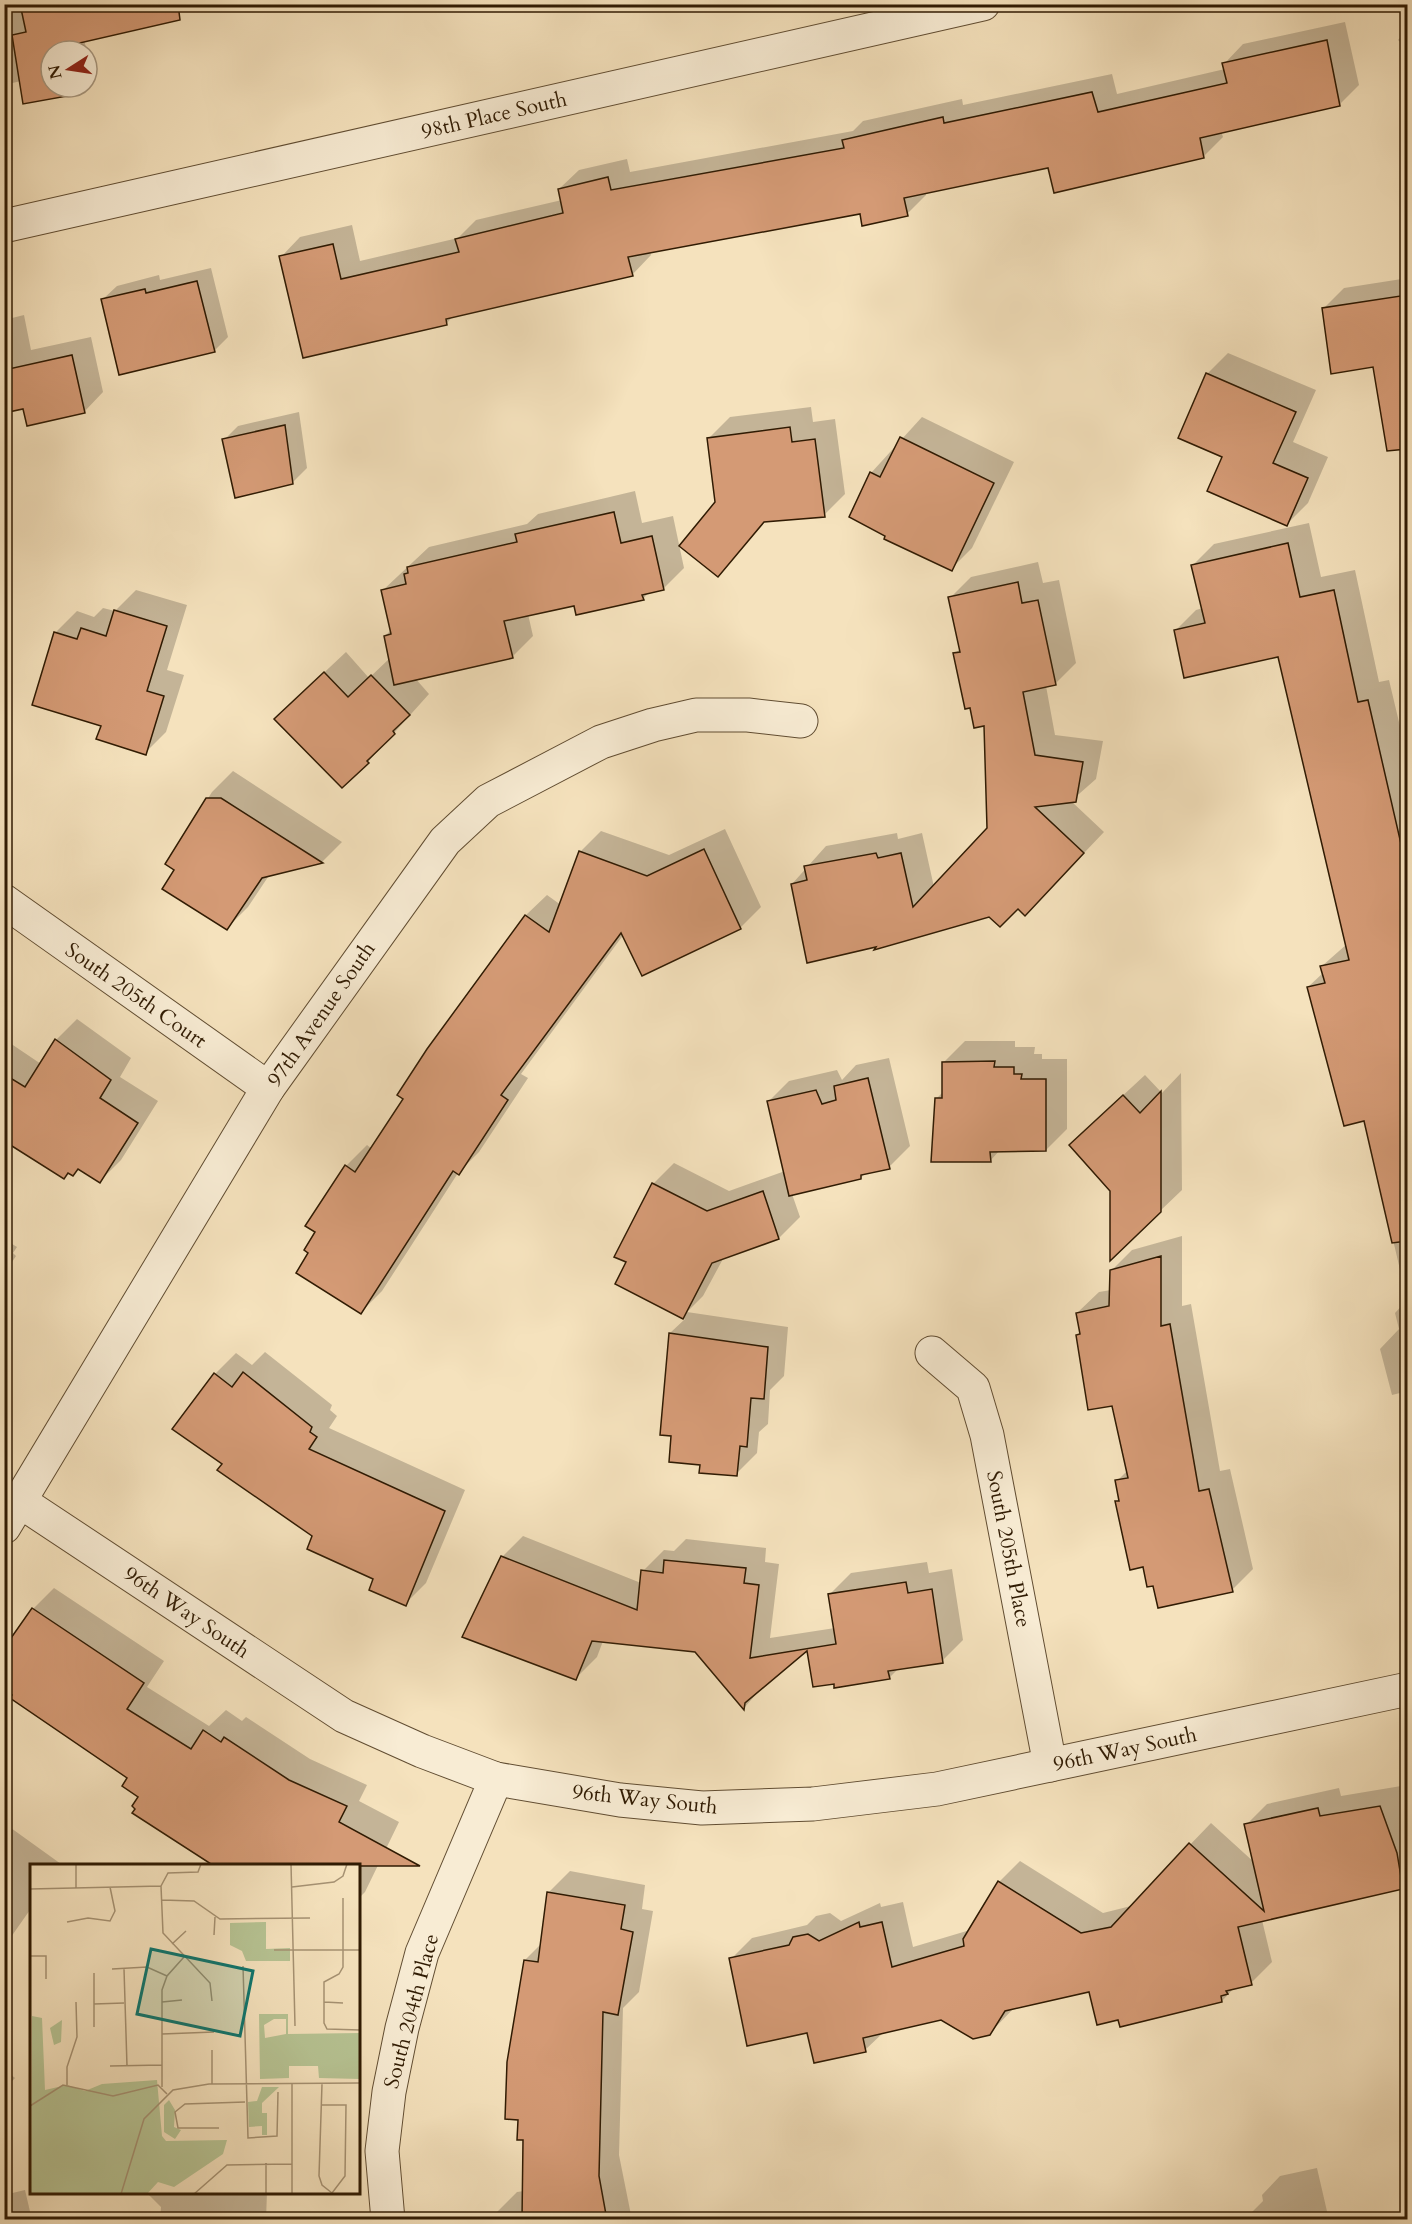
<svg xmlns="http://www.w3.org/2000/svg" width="1412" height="2224" font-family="Cardo,serif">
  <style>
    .shadow { fill: #0003 }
    .building { fill: #d49a75; stroke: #301b03; stroke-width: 1.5 }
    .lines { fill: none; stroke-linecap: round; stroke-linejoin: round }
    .street-casing { stroke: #614d32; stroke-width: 35 }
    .street { stroke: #f8ecd4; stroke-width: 33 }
    .labels { text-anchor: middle; stroke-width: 4.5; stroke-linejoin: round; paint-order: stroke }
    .street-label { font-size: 21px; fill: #301b03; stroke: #f8ecd4 }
    .inset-road { fill: none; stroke: #a69273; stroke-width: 1.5 }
    .view { fill: #0f766e; fill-opacity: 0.15; stroke: #0f766e; stroke-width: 3 }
    .inset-edge { fill: none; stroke: #301b03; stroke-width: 3 }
  </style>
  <rect width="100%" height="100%" fill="#f5e2bd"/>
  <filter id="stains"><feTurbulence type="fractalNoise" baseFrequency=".00333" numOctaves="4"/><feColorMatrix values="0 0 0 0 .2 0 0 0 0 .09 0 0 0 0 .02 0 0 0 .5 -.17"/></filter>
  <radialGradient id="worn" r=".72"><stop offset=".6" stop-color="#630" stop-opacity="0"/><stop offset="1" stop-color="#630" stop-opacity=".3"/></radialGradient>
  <!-- shadow -->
  <g class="shadow">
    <path d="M4 4H149L84 40 87 51H51V87H79L72 94 21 81 4 85Z"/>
    <path d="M1345 22 1359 85 1340 104 1221 131 1223 137 1204 156 1049 167 926 192V195L907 214 861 213 650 251 651 255 632 275 454 315 447 323 281 257 300 237 352 225 360 261 458 238 476 220 562 200 559 189 579 170 627 159 630 172 853 131 863 121 962 99 963 105 1112 74 1117 94 1225 69 1224 64 1243 44Z"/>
    <path d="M1408 29V49L1398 40Z"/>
    <path d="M87 53 92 74 87 79Z"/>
    <path d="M211 268 228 337 214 351 102 300 117 286 159 275 160 280Z"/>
    <path d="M1408 278V380L1378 385 1374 365 1323 309 1344 288Z"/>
    <path d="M24 315 31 350 91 337 103 392 84 412 24 407 4 411V320Z"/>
    <path d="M1228 353 1316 390 1293 442 1328 457 1308 503 1287 524 1224 456 1207 374Z"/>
    <path d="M811 407 813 422 835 419 845 494 824 515 767 520 718 575 717 502 709 438 730 417Z"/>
    <path d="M299 412 307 468 293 482 224 440 238 426Z"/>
    <path d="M922 417 1014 462 972 548 951 569 871 473Z"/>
    <path d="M635 491 642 523 673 516 684 568 663 589 650 591 643 599 575 604 528 614 533 636 512 657 415 678 429 694 368 762 297 698 346 652 369 678 390 658 385 636 391 630 382 591 429 547 527 524 538 514Z"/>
    <path d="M1309 523 1321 577 1355 570 1379 682 1389 680 1408 760V1391L1392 1395 1380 1349 1399 1329 1395 1313 1407 1300 1365 1119 1308 987 1324 972 1322 966 1347 944 1279 655 1175 631 1196 610 1203 608 1193 565 1214 544Z"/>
    <path d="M1038 562 1043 583 1059 580 1076 663 1055 684 1046 686 1055 735 1103 741 1096 779 1071 801 1104 832 1046 893 1018 907 878 947 792 884 826 846 897 833 898 839 922 833 934 887 989 829 985 724 971 706 955 654 961 648 950 598 971 577Z"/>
    <path d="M136 590 187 605 167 670 184 675 166 732 145 753 103 725 34 704 56 632 77 611 94 617 103 608 115 611Z"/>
    <path d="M233 771 342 842 322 862 270 874 248 907 227 928 176 869 167 863 212 792Z"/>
    <path d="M725 829 761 907 740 928 624 934 521 1074 528 1078 479 1152 458 1173 382 1291 361 1312 310 1253 317 1232 346 1166 367 1145 372 1149 406 1098 428 1050 526 915 547 895 561 905 580 852 601 831 669 855Z"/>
    <path d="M77 1019 131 1058 120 1077 158 1101 121 1160 100 1181 79 1168 73 1174 4 1140V1039L41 1064 56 1040Z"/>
    <path d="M965 1041H1015V1047H1035L1034 1054H1042V1059H1067V1129L1046 1150H1000L990 1161 936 1099 944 1091V1062Z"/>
    <path d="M889 1058 910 1146 889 1167 866 1172 861 1178 792 1194 800 1217 779 1238 724 1257 703 1296 687 1312 788 1327 784 1376 770 1390 768 1424 759 1432 757 1453 736 1474 702 1463 673 1435 670 1333 685 1319 617 1283 628 1262 653 1184 674 1163 729 1191 785 1171 768 1102 789 1081 837 1070 842 1080 856 1065Z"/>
    <path d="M1181 1073 1182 1190 1160 1211 1092 1124 1145 1075 1162 1093Z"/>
    <path d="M1182 1236V1306L1191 1304 1220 1471 1230 1469 1253 1569 1232 1590 1154 1584 1117 1502 1120 1498 1117 1481 1128 1470 1114 1404 1078 1336 1081 1332 1077 1313 1099 1292 1111 1290V1271L1132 1250Z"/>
    <path d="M4 1239 17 1247 13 1253 16 1256 4 1274Z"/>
    <path d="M265 1352 332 1405 330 1410 337 1416 329 1428 465 1490 426 1583 405 1604 375 1578 314 1536 224 1464 215 1374 236 1353 252 1365Z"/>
    <path d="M523 1536 641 1583 643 1571 664 1550 674 1551 686 1539 766 1548 765 1562 779 1564 770 1638 835 1628 830 1594 851 1573 927 1562 929 1573 952 1569 963 1640 942 1661 900 1667 889 1678 814 1685 808 1648 765 1684 744 1708 696 1650 603 1641 597 1657 576 1678 502 1557Z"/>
    <path d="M54 1588 164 1661 147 1687 209 1726 226 1710 242 1721 246 1717 310 1759 367 1785 359 1801 399 1822 365 1892 358 1899V1866L140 1797 33 1609Z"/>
    <path d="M1401 1786 1408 1804V1882L1402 1888 1262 1920 1272 1962 1251 1983 1235 1987 1222 2001 1119 2018 1090 1990 1014 2008 989 2034 941 2018 884 2032 865 2050 808 2031 731 1959 752 1938 807 1925 816 1916 830 1913 841 1921 880 1903 881 1907 903 1902 913 1947 970 1930 999 1882 1020 1861 1103 1913 1131 1906 1211 1823 1255 1863 1246 1825 1267 1804 1339 1788 1341 1796Z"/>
    <path d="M4 1823 61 1864 32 1866V1907L4 1947Z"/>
    <path d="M570 1871 645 1885 642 1909 653 1911 639 1992 623 2008 619 2155 632 2220H498L496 2213 517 2192 524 2191 525 1960 542 1943 549 1892Z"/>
    <path d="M4 2069 15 2078 4 2090Z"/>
    <path d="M1317 2168 1329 2220H1253L1251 2213 1263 2201 1262 2195 1280 2176Z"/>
    <path d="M25 2190 32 2220H4V2195Z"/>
    <path d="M146 2192H267L266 2220H160L161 2207Z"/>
  </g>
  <!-- building -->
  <g class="building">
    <path d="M20 4H178L180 20 62 47 63 51H51V87H71L73 95 23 104 12 35 26 32Z"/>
    <path d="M1327 40 1340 106 1200 138 1204 158 1054 193 1048 168 904 198 908 216 862 226 860 214 628 257 633 276 446 319 447 325 303 358 279 256 333 244 341 279 459 252 455 239 563 213 558 189 608 177 611 190 844 148 842 140 943 117 944 123 1092 92 1098 112 1227 83 1222 63Z"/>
    <path d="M197 281 215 352 119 375 101 299 145 289 146 293Z"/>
    <path d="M1407 295V449L1387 451 1373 367 1331 374 1322 308Z"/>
    <path d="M72 355 85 413 27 426 23 409 4 413V370Z"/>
    <path d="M1206 373 1296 412 1273 463 1308 478 1287 526 1207 491 1222 457 1178 438Z"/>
    <path d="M285 425 293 484 235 498 222 439Z"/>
    <path d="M790 427 792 442 815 439 825 517 764 522 718 577 679 546 715 502 707 438Z"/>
    <path d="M900 437 994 483 952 571 884 539 885 536 849 517 870 472 880 477Z"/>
    <path d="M614 512 621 543 652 536 664 590 642 595 644 600 576 615 574 606 504 621 513 658 394 685 384 636 391 634 381 590 406 584 404 574 408 573 407 567 517 542 515 534Z"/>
    <path d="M1288 543 1300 597 1334 590 1358 702 1368 700 1407 870V1241L1392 1243 1364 1121 1344 1126 1307 987 1325 983 1320 966 1349 960 1278 657 1184 678 1174 630 1205 623 1191 565Z"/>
    <path d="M1018 582 1022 603 1038 600 1056 685 1023 692 1035 755 1083 762 1076 802 1035 807 1084 853 1025 916 1018 909 1000 927 989 917 874 950 876 947 807 963 791 884 807 880 804 866 876 853 878 858 901 853 913 907 987 828 984 726 974 728 970 708 965 709 953 653 960 652 948 597Z"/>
    <path d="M114 610 167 626 147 691 164 696 146 755 96 739 101 726 32 705 54 632 77 639 81 628 106 636Z"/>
    <path d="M324 672 348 697 371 675 410 715 393 731 395 734 367 761 369 763 342 788 274 719Z"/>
    <path d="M206 798H221L323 863 262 878 227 930 162 889 174 870 165 864Z"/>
    <path d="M704 849 741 929 642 976 621 933 501 1095 508 1100 459 1175 453 1171 361 1314 296 1273 308 1253 304 1250 315 1232 305 1226 345 1165 355 1172 403 1099 397 1095 427 1049 525 915 549 932 579 851 647 876Z"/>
    <path d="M55 1039 111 1080 100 1098 138 1123 100 1183 78 1169 73 1176 68 1173 64 1179 4 1141V1074L25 1087Z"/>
    <path d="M995 1061 994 1067H1014V1074H1022L1021 1079H1046V1151L990 1152 991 1162H931L935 1098H942V1062Z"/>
    <path d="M868 1078 890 1169 861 1175V1179L789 1196 767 1101 816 1090 822 1104 836 1100 834 1086Z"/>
    <path d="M1161 1091V1212L1110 1261V1191L1069 1145 1123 1095 1140 1113Z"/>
    <path d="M652 1183 707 1211 763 1191 779 1239 712 1263 683 1319 615 1284 626 1262 614 1257Z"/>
    <path d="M1161 1256V1326L1170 1324 1199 1491 1209 1489 1233 1592 1158 1608 1153 1586 1147 1587 1143 1567 1130 1570 1115 1501H1119L1115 1480 1128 1478 1112 1406 1088 1410 1076 1335 1080 1334 1076 1313 1109 1306 1110 1270Z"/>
    <path d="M669 1333 768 1347 764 1399 751 1398 747 1447 740 1446 737 1476 699 1473 700 1465 669 1462 671 1436 660 1435Z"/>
    <path d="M243 1372 312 1427 310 1432 317 1437 309 1449 445 1511 406 1606 369 1590 373 1579 307 1549 312 1536 217 1470 222 1464 172 1429 214 1373 232 1387Z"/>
    <path d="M501 1556 637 1610 641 1570 663 1573 664 1560 746 1568 744 1583 759 1585 750 1658 836 1644 828 1594 906 1582 908 1593 932 1589 943 1663 888 1671 890 1679 834 1688V1684L813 1687 807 1651 745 1703 744 1710 695 1652 592 1641 576 1680 462 1637Z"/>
    <path d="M32 1608 144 1683 127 1709 191 1749 203 1730 221 1742 224 1737 289 1780 347 1806 339 1822 420 1866H214L132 1813 135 1809 132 1806 138 1797 122 1786 127 1778 10 1698 12 1695 4 1690V1648Z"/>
    <path d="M1380 1806 1397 1853 1403 1889 1238 1927 1252 1985 1226 1991 1228 1994 1221 1996 1222 2002 1120 2027 1118 2020 1097 2025 1089 1992 1005 2011 990 2035 973 2039 941 2020 863 2038 866 2052 814 2063 807 2033 747 2046 729 1958 789 1945 793 1937 808 1934 819 1941 859 1922 860 1927 882 1922 892 1967 964 1946 963 1939 998 1881 1081 1933 1111 1927 1189 1843 1264 1911 1244 1824 1318 1808 1320 1816Z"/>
    <path d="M547 1892 625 1905 621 1929 633 1932 618 2015 603 2012 599 2176 607 2220H522L523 2140H517L518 2120 505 2119 507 2062 524 1960 538 1962Z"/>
  </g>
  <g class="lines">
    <!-- street casing -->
    <g class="street-casing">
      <g id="street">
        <path d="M4 226 983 4"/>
        <path d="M4 901 268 1088"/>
        <path d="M932 1353 973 1388 987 1435 1050 1765"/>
        <path d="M21 1502 344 1716 422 1751 496 1779 620 1800 702 1808 813 1804 937 1789 1408 1689"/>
        <path d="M4 1527 268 1088 445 841 488 801 601 742 653 725 696 715H748L801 721"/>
        <path d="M388 2220 382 2151 389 2092 402 2028 422 1953 496 1779"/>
      </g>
    </g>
    <!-- street -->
    <use href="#street" class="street"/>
  </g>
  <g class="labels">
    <!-- street labels -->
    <g class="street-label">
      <text transform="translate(494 115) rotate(-13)" y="7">98th Place South</text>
      <text transform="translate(136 995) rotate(35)" y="7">South 205th Court</text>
      <text transform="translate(321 1014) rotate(-55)" y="7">97th Avenue South</text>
      <text transform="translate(1009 1549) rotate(79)" y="7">South 205th Place</text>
      <text transform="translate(187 1612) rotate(34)" y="7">96th Way South</text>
      <text transform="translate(1125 1749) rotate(-12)" y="7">96th Way South</text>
      <text transform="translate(645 1799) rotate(6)" y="7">96th Way South</text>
      <text transform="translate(411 2011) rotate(-75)" y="7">South 204th Place</text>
    </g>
  </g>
  <!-- overview -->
  <g transform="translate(30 1864)">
    <rect width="330" height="330" fill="#f5e2bd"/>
    <path d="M236 58V85L260 84V97H216L212 87 200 81V59ZM229 150H258V170L330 169V215L289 214 288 202H259V214L230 215ZM244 155H256V170L235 174 234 161ZM2 152 12 154 15 226 37 221 55 227 72 220 127 216 132 272 136 277 197 276 193 290 144 323 128 318 117 330H1ZM32 156 31 178 24 181 20 164ZM232 223H249L232 239V249H237V271H232V262L219 263 218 238 227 237ZM139 236 145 246 144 263 151 266 145 275 134 268V241Z" fill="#b7c494" fill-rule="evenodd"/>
    <path class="inset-road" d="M46 0V24M261 0 265 162M131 22 133 69 180 119 182 137M131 22 138 9 168 8 171 0M262 23 304 18 313 12 317 0M0 25 131 22M313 34V103L309 110 294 118V159L297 165 330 166M132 36 164 37 190 55 280 54M37 58 58 54 80 57 85 47 80 23M184 71 185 53M142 80 156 67M244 86H330M0 92H16V115M213 102 218 274 247 272 248 228M82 105 117 103 137 112M94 105 97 202M64 109V163M132 138 152 136M294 138 313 139M64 140 94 139M132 170 184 168M80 202 132 201M182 220V186M262 220V330M292 220 289 312 292 321 302 329M37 221V203L47 173 46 138M132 223V126L137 112 154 93M292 241H316L315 312 302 329M0 242 33 221 83 232 128 221 137 230M189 264H148L145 248 155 240 215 238M236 299V330M91 330 114 255 143 226 179 220 330 219M164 330 197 301 262 300"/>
    <path class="view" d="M121 85 223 107 210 172 107 150Z"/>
    <rect width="330" height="330" class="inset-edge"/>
  </g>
  <!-- margin -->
  <rect width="1412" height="2224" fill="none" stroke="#f5e2bd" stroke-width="24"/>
  <rect x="6" y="6" width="1400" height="2212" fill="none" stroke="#301b03" stroke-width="3"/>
  <rect x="12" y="12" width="1388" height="2200" fill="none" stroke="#301b03" stroke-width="1.5"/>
  <!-- north arrow -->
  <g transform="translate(69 69) rotate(258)"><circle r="28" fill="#f8ecd4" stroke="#a89880" stroke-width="1.5"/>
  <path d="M0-4.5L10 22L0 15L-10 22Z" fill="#8f2418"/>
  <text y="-9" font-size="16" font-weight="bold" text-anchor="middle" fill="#301b03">N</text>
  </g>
  <rect width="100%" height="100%" filter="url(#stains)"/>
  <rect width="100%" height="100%" fill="url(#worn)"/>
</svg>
